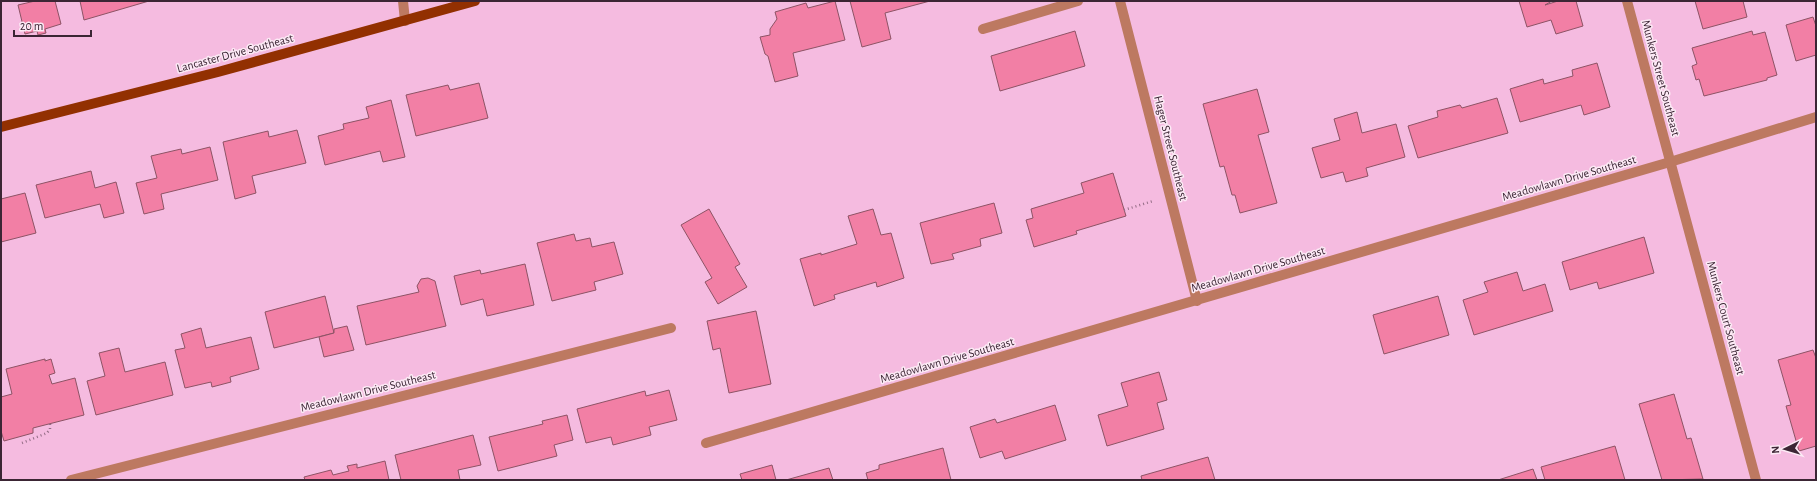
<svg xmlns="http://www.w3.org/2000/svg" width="1817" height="481" font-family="'Alegreya Sans',sans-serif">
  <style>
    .building { fill: #f27fa5; stroke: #8d5365 }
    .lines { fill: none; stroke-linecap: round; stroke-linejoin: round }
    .path { stroke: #956e87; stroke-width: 2.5; stroke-dasharray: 1 3; stroke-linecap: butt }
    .minor { stroke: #bd7961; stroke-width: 10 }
    .major { stroke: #923001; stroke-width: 10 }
    .labels { text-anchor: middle; stroke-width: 3; stroke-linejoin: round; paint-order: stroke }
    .street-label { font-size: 12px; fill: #3b2534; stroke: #fceaf5 }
  </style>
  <rect width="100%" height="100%" fill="#f5bbe0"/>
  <!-- building -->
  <g class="building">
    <path d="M35 1H55L61 24 45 29 46 33 38 35 37 31 25 34 18 5Z"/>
    <path d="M80 1H149L84 20Z"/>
    <path d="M835 1 845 40 793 53 798 76 775 82 768 56 765 54 760 37 770 35V29L777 19 775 12 806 3 808 8Z"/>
    <path d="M850 1H930L885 13 891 39 862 47Z"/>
    <path d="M1519 1H1552L1545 5 1558 1H1576L1583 26 1556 34 1551 20 1527 27Z"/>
    <path d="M1695 1H1743L1747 17 1703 29Z"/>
    <path d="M1813 17 1816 26V55L1796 61 1786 25Z"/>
    <path d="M1075 31 1085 66 1000 91 991 56Z"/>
    <path d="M1752 31 1753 35 1765 32 1777 75 1767 78V80L1704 96 1699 79 1696 80 1692 66 1697 64 1692 48Z"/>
    <path d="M1597 63 1610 107 1584 115 1581 105 1520 122 1510 89 1543 79 1544 84 1573 76 1572 70Z"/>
    <path d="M479 83 488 118 416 136 406 95 448 85 450 90Z"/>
    <path d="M1257 89 1269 132 1258 135 1277 203 1240 213 1235 195H1232L1224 166 1220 167 1203 104Z"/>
    <path d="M1497 98 1508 133 1418 158 1408 126 1438 117 1437 111 1460 105 1462 108Z"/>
    <path d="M391 100 405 157 383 162 380 151 325 165 318 136 344 129 343 124 369 118 366 107Z"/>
    <path d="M1357 112 1362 133 1396 124 1405 157 1366 168 1368 176 1346 182 1343 172 1321 178 1312 148 1340 140 1334 119Z"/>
    <path d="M297 130 306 163 252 176 256 193 235 199 223 142 268 131 269 137Z"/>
    <path d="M210 147 218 180 161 194 164 209 144 214 136 183 157 178 151 156 181 149 182 154Z"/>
    <path d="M91 171 95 188 116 182 124 213 104 218 100 204 45 218 36 185Z"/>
    <path d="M1113 173 1126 216 1076 231 1077 234 1034 247 1026 220 1033 218 1031 209 1084 193 1081 183Z"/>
    <path d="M25 193 36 233 1 242V199Z"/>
    <path d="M994 203 1002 233 980 239 981 246 952 254 954 259 931 264 920 223Z"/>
    <path d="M709 209 740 264 735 267 747 287 718 304 705 282 712 278 681 225Z"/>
    <path d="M873 209 881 235 891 233 904 278 877 287 876 282 834 295 835 299 814 306 800 259 821 253V255L857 244 848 216Z"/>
    <path d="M574 234 576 241 590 238 592 247 614 242 623 274 594 282 596 290 552 301 537 243Z"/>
    <path d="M1644 237 1654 273 1599 289 1597 282 1570 290 1562 262Z"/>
    <path d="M525 264 534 305 487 316 483 299 461 305 454 276 480 270 481 274Z"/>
    <path d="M1517 272 1523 291 1545 284 1553 311 1474 335 1463 300 1488 292 1484 282Z"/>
    <path d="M428 278 435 281 446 326 366 345 357 306 419 292 417 286 421 279Z"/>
    <path d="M325 296 334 333 274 348 265 312Z"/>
    <path d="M1438 296 1449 335 1384 354 1373 315Z"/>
    <path d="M756 311 771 384 729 393 720 348 713 350 707 321Z"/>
    <path d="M347 326 354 350 324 357 319 337 334 333V329Z"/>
    <path d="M201 328 206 348 251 337 259 369 230 377 231 382 212 387 211 382 185 388 175 350 185 348 181 334Z"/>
    <path d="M119 348 125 372 165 362 173 395 96 415 87 381 105 376 99 353Z"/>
    <path d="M1813 350 1816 358V446L1799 451 1786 406 1791 405 1778 360Z"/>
    <path d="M45 359V361L51 359 55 373 49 375 52 384 75 378 84 415 33 428V433L4 441 1 431V397L12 394 6 369Z"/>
    <path d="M1159 372 1167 400 1157 403 1164 429 1107 446 1098 415 1128 406 1121 383Z"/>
    <path d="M669 390 677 420 649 427 651 435 613 445 611 437 586 443 577 409 645 391 646 396Z"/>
    <path d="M1674 394 1687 439 1691 438 1703 479 1662 480 1639 404Z"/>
    <path d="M1055 405 1066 440 1005 459 1002 451 980 458 970 427 995 419 997 423Z"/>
    <path d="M567 415 573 440 554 445 557 456 498 471 489 437 543 424 542 421Z"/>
    <path d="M473 435 481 465 458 470 460 480H401L395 455Z"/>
    <path d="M1615 446 1625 480H1545L1541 467Z"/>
    <path d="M943 448 951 480H868L866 473 879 469V465Z"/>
    <path d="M1208 457 1215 480H1142L1141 476Z"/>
    <path d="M385 461 389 480H305L304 477 331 470 333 475 349 471 347 466 357 464V468Z"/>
    <path d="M772 465 776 480H742L740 474Z"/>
    <path d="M829 468 833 480H786Z"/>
    <path d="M1533 469 1537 480H1498Z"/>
  </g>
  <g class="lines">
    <!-- path -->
    <g class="path">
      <path d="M1124 210 1153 201"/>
      <path d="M22 443 47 433 50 429V424"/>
    </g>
    <!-- minor -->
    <g class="minor">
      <path d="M403 1 405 21"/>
      <path d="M1120 1 1197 301"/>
      <path d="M1627 1 1756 480"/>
      <path d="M983 29 1078 1"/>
      <path d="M706 443 1670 162 1816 117"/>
      <path d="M71 480 671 328"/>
    </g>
    <!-- major -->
    <path class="major" d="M1 127 218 72 475 1"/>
  </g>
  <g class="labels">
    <!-- street labels -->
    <g class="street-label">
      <text transform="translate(235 53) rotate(-15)" y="4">Lancaster Drive Southeast</text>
      <text transform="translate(1661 78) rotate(75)" y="4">Munkers Street Southeast</text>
      <text transform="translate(1171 148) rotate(76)" y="4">Hager Street Southeast</text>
      <text transform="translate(1569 178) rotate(-16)" y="4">Meadowlawn Drive Southeast</text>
      <text transform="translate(1258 269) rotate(-16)" y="4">Meadowlawn Drive Southeast</text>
      <text transform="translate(1726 318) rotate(75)" y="4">Munkers Court Southeast</text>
      <text transform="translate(947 360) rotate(-16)" y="4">Meadowlawn Drive Southeast</text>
      <text transform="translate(368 391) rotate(-14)" y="4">Meadowlawn Drive Southeast</text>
    </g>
  </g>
  <!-- border -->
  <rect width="1817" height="481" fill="none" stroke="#3b2534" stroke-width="4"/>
  <!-- north arrow -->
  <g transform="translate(1785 449) rotate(265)" stroke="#fceaf5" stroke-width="3" paint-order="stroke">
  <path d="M0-3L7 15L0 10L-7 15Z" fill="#3b2534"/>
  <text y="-6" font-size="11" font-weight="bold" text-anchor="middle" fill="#3b2534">N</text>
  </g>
  <!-- scale -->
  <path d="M14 30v6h77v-6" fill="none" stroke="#3b2534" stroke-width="2"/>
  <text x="20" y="30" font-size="12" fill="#3b2534" stroke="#fceaf5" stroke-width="3" paint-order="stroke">20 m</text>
</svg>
